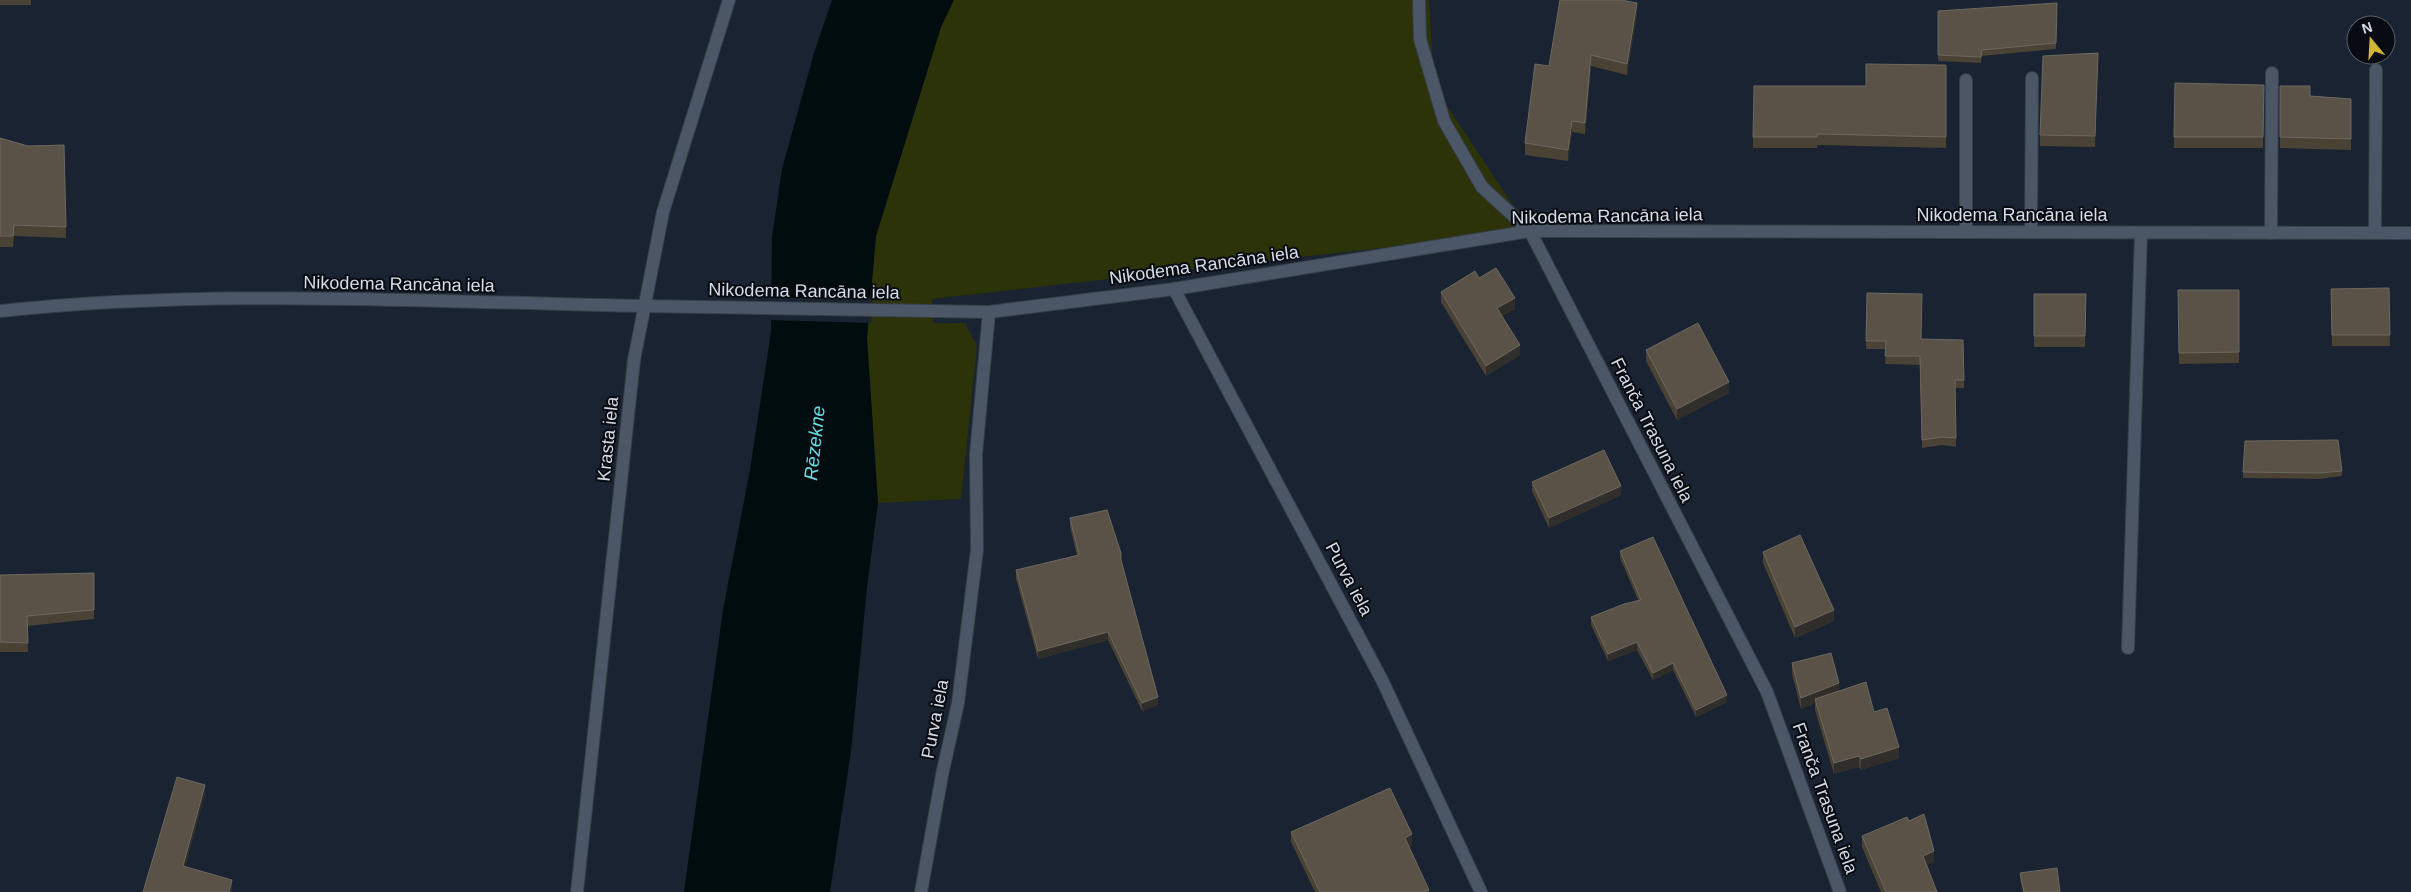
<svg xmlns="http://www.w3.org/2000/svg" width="2411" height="892" font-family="Helvetica,sans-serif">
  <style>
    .green { fill: #2d3309 }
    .water { fill: #000c0d }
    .pier { fill: #192331 }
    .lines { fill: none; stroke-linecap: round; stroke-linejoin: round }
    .service-casing { stroke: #363e49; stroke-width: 14 }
    .pedestrian-casing { stroke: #363e49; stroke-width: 14 }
    .minor-casing { stroke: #363e49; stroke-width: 14 }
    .service { stroke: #4b5766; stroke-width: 12 }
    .pedestrian { stroke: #4b5766; stroke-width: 12 }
    .minor { stroke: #4b5766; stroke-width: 12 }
    .wall { fill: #4a4234 }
    .shaded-wall { fill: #302e2b }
    .building { fill: #5a5247; stroke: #6d6860 }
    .labels { text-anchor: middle; stroke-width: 4; stroke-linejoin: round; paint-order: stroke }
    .street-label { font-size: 18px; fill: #d6dde6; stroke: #080c12 }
    .water-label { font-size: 19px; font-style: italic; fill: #66ddde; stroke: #080c12 }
  </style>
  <rect width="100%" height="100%" fill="#192331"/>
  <!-- green -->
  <path class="green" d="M946 0H1429L1434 86 1530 231 932 299 933 323H965L977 346 961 499 878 503 867 338 876 236 941 27Z"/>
  <!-- water -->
  <path class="water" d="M832 0H954L941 27 876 236 867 338 878 503 867 587 851 751 830 892H684L723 610 750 470 771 332 772 237 782 169 814 53Z"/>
  <!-- pier -->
  <path class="pier" d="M769 298H873L871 323 768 320Z"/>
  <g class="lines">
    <!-- service casing -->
    <g class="service-casing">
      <g id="service">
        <path d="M1966 80V232"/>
        <path d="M2031 232 2032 78"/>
        <path d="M2271 233 2272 73"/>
        <path d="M2375 233 2376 70"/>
        <path d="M1174 289 1382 680 1481 892"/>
        <path d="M0 311C213 288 430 302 643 306"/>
        <path d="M921 892 942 775 958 703 977 550 976 454 989 312 1174 289 1530 231"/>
      </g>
    </g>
    <!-- pedestrian casing -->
    <g class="pedestrian-casing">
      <g id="pedestrian">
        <path d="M643 306 989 312"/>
        <path d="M577 892 634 360 663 212 729 0"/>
      </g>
    </g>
    <!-- minor casing -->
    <g class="minor-casing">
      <g id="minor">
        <path d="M1419 0 1420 39 1444 121 1482 187 1530 231 1767 692 1840 892"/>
        <path d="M1530 231 2411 233"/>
        <path d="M2128 648 2141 233"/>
      </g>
    </g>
    <!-- service -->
    <use href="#service" class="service"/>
    <!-- pedestrian -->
    <use href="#pedestrian" class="pedestrian"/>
    <!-- minor -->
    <use href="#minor" class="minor"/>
  </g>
  <!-- wall -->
  <g class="wall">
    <rect x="0" y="0" width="31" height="5"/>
    <path d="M2057 3 2056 49 1982 56 1981 63 1938 61V11Z"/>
    <path d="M1637 14 1627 75 1591 66 1585 134 1572 132 1568 161 1525 155V143L1549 66Z"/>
    <path d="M2098 53 2095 147 2040 146V135Z"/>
    <path d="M1946 65V148L1817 145V148H1753V137L1866 86Z"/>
    <path d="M2175 83 2264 85 2263 148H2174Z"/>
    <path d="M2280 86 2310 96 2351 99V150L2280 148Z"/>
    <path d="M0 138 28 146 64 145 66 238 14 236 13 247H0Z"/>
    <path d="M1479 278 1515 309 1502 316 1520 355 1486 376 1441 302V292Z"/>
    <path d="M2389 288 2390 346H2332L2331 289Z"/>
    <path d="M2178 290H2239V363L2179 364Z"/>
    <path d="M2034 294H2086L2085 347H2034Z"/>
    <path d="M1922 339 1964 380V388H1955L1956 447 1942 445 1922 448 1920 365 1885 364 1886 349H1866V341Z"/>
    <path d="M1646 350 1729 393 1677 420 1646 361Z"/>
    <path d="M2342 471V476L2319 479 2243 478V472Z"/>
    <path d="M1532 482 1621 495 1549 528 1532 491Z"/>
    <path d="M1070 518 1121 562 1158 705 1142 711 1108 640 1038 659 1016 579V570L1077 556 1070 527Z"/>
    <path d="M1620 551 1727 702 1696 717 1673 670 1653 680 1637 650 1608 661 1591 625V617L1638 600 1620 558Z"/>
    <path d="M1763 552 1834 621 1795 638 1763 563Z"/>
    <path d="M94 573V619L27 626 28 652H0V575Z"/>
    <path d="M1792 663 1874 712 1899 758 1861 770 1859 767 1834 774 1815 710V703L1801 709 1792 674Z"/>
    <path d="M1909 821 1934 862 1927 865 1937 892H1881L1862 847V836Z"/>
    <path d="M1291 832 1412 845 1409 847 1429 892H1315L1291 842Z"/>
    <path d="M2020 873 2060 892H2023L2020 879Z"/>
  </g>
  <!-- shaded-wall -->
  <g class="shaded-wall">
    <path d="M1637 3V14L1627 75V64Z"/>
    <path d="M1591 55V66L1585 134V123Z"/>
    <path d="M1572 121V132L1568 161V150Z"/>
    <path d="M1515 298V309L1497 319V308Z"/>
    <path d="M1520 345V355L1486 376V366Z"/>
    <path d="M1729 382V393L1677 420V409Z"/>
    <path d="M1621 486V495L1549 528V518Z"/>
    <path d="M1834 610V621L1795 638V627Z"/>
    <path d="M1108 632V640L1038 659V651Z"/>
    <path d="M1637 642V650L1608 661V654Z"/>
    <path d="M1673 663V670L1653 680V673Z"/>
    <path d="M1839 683V694L1815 699V703L1801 709V698Z"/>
    <path d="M1727 695V702L1696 717V710Z"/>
    <path d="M1158 697V705L1142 711V703Z"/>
    <path d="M1899 747V758L1861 770V759Z"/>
    <path d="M1859 756V767L1834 774V763Z"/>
    <path d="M205 785V795L183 876V866Z"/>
    <path d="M1412 834V845L1405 848V838Z"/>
    <path d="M1934 851V862L1923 867V856Z"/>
    <path d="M232 880V892H229Z"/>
  </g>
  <!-- building -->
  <g class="building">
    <path d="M1560 0H1621L1637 3 1627 64 1591 55 1585 123 1572 121 1568 150 1525 143 1535 64 1549 66Z"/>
    <path d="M2057 3 2056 43 1982 50 1981 57 1938 55V11Z"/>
    <path d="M2098 53 2095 136 2040 135 2043 56Z"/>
    <path d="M1866 64 1946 65V137L1817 134V137H1753L1754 86H1866Z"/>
    <path d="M2175 83 2264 85 2263 137H2174Z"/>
    <path d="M2280 86H2310V96L2351 99V139L2280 137Z"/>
    <path d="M0 138 28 146 64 145 66 227 14 225 13 236H0Z"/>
    <path d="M1496 268 1515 298 1497 308 1520 345 1486 366 1441 292 1475 271 1479 278Z"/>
    <path d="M2389 288 2390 335H2332L2331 289Z"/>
    <path d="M2178 290H2239V352L2179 353Z"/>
    <path d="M1867 293 1922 294 1921 339 1963 340 1964 380H1955L1956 438 1942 437 1922 440 1920 356H1885L1886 341H1866Z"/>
    <path d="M2034 294H2086L2085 336H2034Z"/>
    <path d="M1698 323 1729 382 1677 409 1646 350Z"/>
    <path d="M2338 440 2342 471 2319 473 2243 472 2245 441Z"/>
    <path d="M1604 450 1621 486 1549 518 1532 482Z"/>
    <path d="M1107 510 1121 553V560L1158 697 1142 703 1108 632 1038 651 1016 570 1079 555 1070 518Z"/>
    <path d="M1800 535 1834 610 1795 627 1763 552Z"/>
    <path d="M1653 537 1727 695 1696 710 1673 663 1653 673 1637 642 1608 654 1591 617 1624 604 1641 600 1620 551Z"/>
    <path d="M94 573V610L27 616 28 643 0 642V575Z"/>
    <path d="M1831 653 1839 683 1801 698 1792 663Z"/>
    <path d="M1866 682 1874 712 1887 708 1899 747 1861 759 1859 756 1834 763 1815 699Z"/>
    <path d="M177 777 205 785 183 866 232 880 229 892H143Z"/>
    <path d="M1390 788 1412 834 1405 838 1429 890 1424 892H1320L1291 832Z"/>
    <path d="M1924 814 1934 851 1923 856 1937 892H1886L1862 836 1907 817 1909 821Z"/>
    <path d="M2057 868 2060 892H2024L2020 873Z"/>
  </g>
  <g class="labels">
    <!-- street labels -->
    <g class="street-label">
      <text x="2012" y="221">Nikodema Rancāna iela</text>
      <text transform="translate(1607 216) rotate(-1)" y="6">Nikodema Rancāna iela</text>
      <text transform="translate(1204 265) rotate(-8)" y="6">Nikodema Rancāna iela</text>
      <text transform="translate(399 284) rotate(1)" y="6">Nikodema Rancāna iela</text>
      <text transform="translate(804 291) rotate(1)" y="6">Nikodema Rancāna iela</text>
      <text transform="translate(1652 430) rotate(63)" y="6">Franča Trasuna iela</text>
      <text transform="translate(608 439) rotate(-84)" y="6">Krasta iela</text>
      <text transform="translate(1349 579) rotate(62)" y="6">Purva iela</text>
      <text transform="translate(935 719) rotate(-79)" y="6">Purva iela</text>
      <text transform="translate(1825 798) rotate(70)" y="6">Franča Trasuna iela</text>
    </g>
    <!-- water labels -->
    <g class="water-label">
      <text transform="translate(814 443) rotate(-84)" y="7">Rēzekne</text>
    </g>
  </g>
  <!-- north arrow -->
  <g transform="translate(2371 40) rotate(342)"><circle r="24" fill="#080c12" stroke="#5a6067"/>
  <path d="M0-4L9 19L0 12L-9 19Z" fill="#d3b635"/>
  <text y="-8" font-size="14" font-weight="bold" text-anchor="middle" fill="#d6dde6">N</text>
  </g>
</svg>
